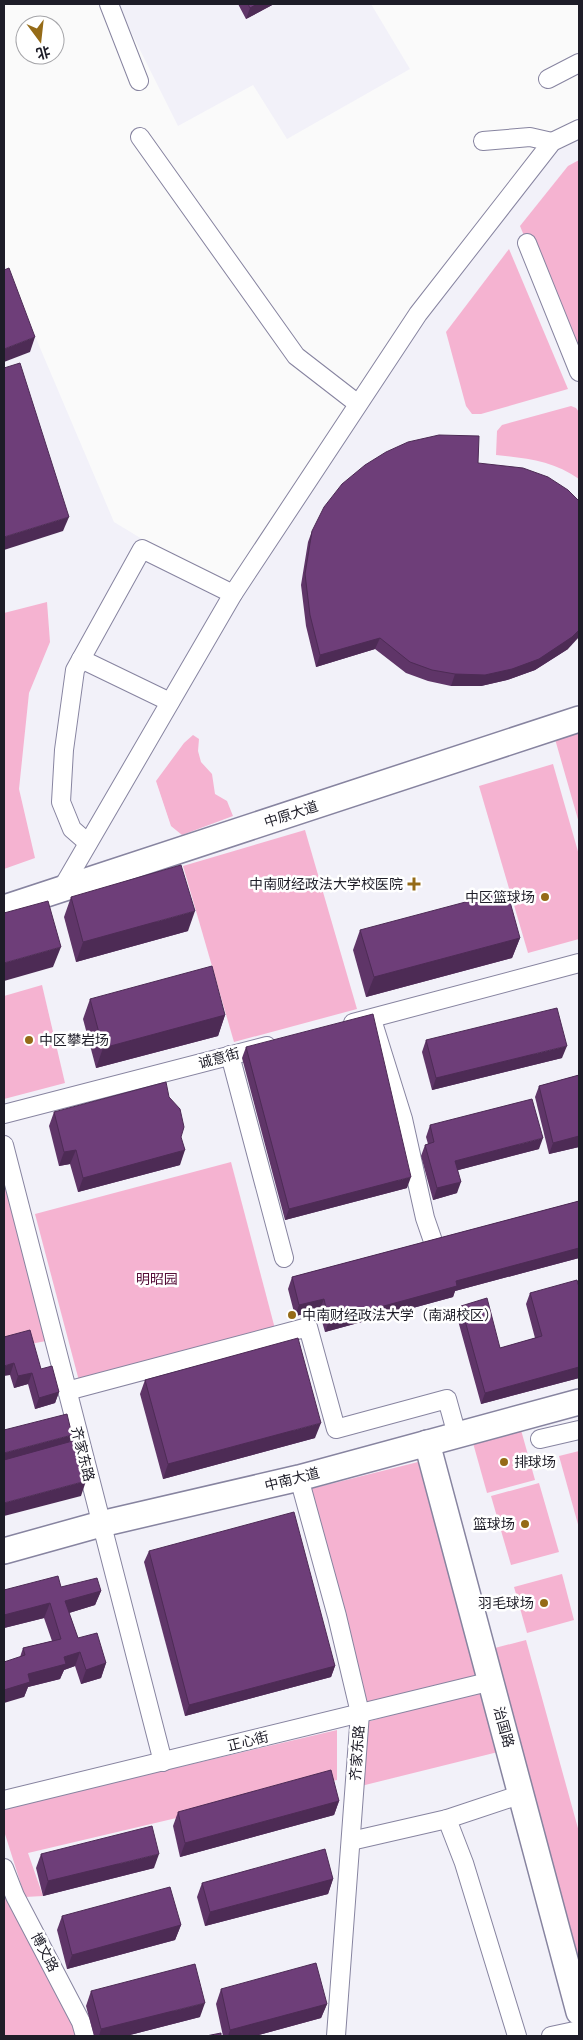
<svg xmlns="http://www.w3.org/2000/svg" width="583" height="2040" font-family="Overpass,'Noto Sans SC',sans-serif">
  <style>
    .built { fill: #f2f1f9 }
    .green { fill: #f5b3d1 }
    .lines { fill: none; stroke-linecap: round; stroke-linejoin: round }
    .minor-casing { stroke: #8784a0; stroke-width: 20 }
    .secondary-casing { stroke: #8784a0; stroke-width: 28 }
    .minor { stroke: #fff; stroke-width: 18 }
    .secondary { stroke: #fff; stroke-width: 25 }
    .wall { fill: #5f3568 }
    .shaded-wall { fill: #4d2b55 }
    .building { fill: #6e3e79; stroke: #4d2b55 }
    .poi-dot { fill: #956b17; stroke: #fff; stroke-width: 2 }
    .labels { text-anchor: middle; stroke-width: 5; stroke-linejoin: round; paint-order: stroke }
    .street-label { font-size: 14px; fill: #1e1d28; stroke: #fff }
    .poi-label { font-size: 14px; fill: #1e1d28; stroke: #fff; text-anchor: end }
    .park-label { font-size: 14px; fill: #550e38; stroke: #fff }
  </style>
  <rect width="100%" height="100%" fill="#fafafa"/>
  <!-- built -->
  <g class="built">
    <path d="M117 4H371L410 69 287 139 253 85 178 126Z"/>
    <path d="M579 129V2036H4V263L114 522 233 594 552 142Z"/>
  </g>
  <!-- green -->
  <g class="green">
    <path d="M579 160V369L520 226 568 166Z"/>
    <path d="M509 249 568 389 481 414H472L466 406 446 332Z"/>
    <path d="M571 406 576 408 579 412V479C554 461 526 458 496 455L497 431 502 425Z"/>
    <path d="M47 602 50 642 29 693 19 789 35 858 4 869V613Z"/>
    <path d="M579 732V823L555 739Z"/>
    <path d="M193 735 199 739 198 751 201 762 212 774 215 794 227 801 233 816 182 835 171 826 156 781 184 743Z"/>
    <path d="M553 764 579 855V939L528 953 479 786Z"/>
    <path d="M305 830 357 1009 234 1042 183 866Z"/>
    <path d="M42 985 65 1083 4 1099V996Z"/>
    <path d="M231 1162 279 1344 83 1396 35 1214Z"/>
    <path d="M4 1177 46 1341 4 1349Z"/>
    <path d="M521 1430 535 1480 487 1493 473 1443Z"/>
    <path d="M579 1451V1528L559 1456Z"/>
    <path d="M438 1457 491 1649 526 1640 579 1832V1984L496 1672 368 1705 310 1489Z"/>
    <path d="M539 1483 559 1552 511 1565 491 1496Z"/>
    <path d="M562 1574 574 1620 527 1633 514 1587Z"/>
    <path d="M489 1687 506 1750 349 1789 353 1726Z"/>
    <path d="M337 1730V1780L28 1853 43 1896 25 1897 4 1831V1808Z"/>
    <path d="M4 1883 79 2036H4Z"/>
  </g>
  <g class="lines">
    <!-- minor casing -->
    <g class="minor-casing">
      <g id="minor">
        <path d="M109 4 139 81"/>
        <path d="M548 79 579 63"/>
        <path d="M140 137 296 356 358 404"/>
        <path d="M483 141 530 137 552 142"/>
        <path d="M527 243 579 372"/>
        <path d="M81 659 170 702"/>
        <path d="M88 843 72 829 61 802 64 750 75 670 142 549 233 594"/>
        <path d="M61 890 233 594 418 314 552 142 579 129"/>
        <path d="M353 1023 579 963"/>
        <path d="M374 1026 403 1119 425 1218 435 1247"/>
        <path d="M230 1055 284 1258"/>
        <path d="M4 1114 267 1046"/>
        <path d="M4 1145 163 1762"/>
        <path d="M67 1391 308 1327 336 1429 447 1399 457 1435"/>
        <path d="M540 1439 579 1430"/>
        <path d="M299 1478 337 1616 360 1713 336 2036"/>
        <path d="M4 1800 492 1681"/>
        <path d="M447 1819 464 1863 517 2036"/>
        <path d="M351 1841 447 1819 522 1794"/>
        <path d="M4 1868 15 1896 81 2022 85 2036"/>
        <path d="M551 2036 579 2030"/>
      </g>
    </g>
    <!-- secondary casing -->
    <g class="secondary-casing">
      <g id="secondary">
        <path d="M4 908 579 719"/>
        <path d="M427 1443 579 2012"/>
        <path d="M4 1551 101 1524 299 1478 579 1402"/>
      </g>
    </g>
    <!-- minor -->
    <use href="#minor" class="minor"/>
    <!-- secondary -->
    <use href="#secondary" class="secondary"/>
  </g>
  <!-- wall -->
  <g class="wall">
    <path d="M238 4H274L246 19Z"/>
    <path d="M478 463 568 649 535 670 507 680 481 686H451L428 681 406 673 375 649 316 667 306 626 301 585 308 542 312 531Z"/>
    <path d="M71 897 188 931 76 962 64 917Z"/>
    <path d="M360 930 520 938 512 958 366 997 353 950Z"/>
    <path d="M90 999 225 1015 218 1036 96 1068 83 1019Z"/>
    <path d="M426 1040 562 1058 432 1090 422 1052Z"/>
    <path d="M246 1047 407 1188 285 1220 242 1058Z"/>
    <path d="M579 1075V1147L549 1154 535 1097 539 1086Z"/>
    <path d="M169 1097 181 1137 180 1165 78 1192 70 1164 59 1166 49 1126 54 1112Z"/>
    <path d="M430 1125 539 1149 458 1170 457 1193 433 1200 421 1156 425 1145 428 1144 426 1137Z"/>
    <path d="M579 1201V1258L455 1291 453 1297 325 1332 319 1311 295 1316 288 1289 292 1277Z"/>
    <path d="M579 1287V1378L481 1404 457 1317 461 1306 500 1348 535 1338 526 1304 530 1293Z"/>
    <path d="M4 1337 41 1369 59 1392 55 1403 35 1409 28 1384 14 1388 10 1375Z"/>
    <path d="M145 1380 315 1438 163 1479 140 1394Z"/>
    <path d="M149 1551 335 1666 331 1677 185 1716 144 1562Z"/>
    <path d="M61 1587 101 1591 95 1605 69 1613 78 1638 106 1663 101 1678 81 1684 75 1666 64 1670 60 1679 28 1687 24 1697 20 1657 23 1648 52 1641 44 1618 4 1628V1590Z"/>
    <path d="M339 1801 334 1815 180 1857 173 1826 178 1812Z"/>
    <path d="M41 1854 154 1868 43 1896 36 1868Z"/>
    <path d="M333 1879 328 1894 205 1926 197 1897 202 1883Z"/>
    <path d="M62 1916 181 1925 175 1940 67 1969 57 1930Z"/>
    <path d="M221 1989 327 2004 321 2018 255 2036H223L216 2004Z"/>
    <path d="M91 1991 200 2017 126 2036H94L86 2006Z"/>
  </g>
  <!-- shaded-wall -->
  <g class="shaded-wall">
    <path d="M257 4H274L246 19 250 8Z"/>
    <path d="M35 337 30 352 4 362V349Z"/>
    <path d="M69 517 63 531 4 550V537Z"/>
    <path d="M579 630V637L568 649 535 670 507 680 481 686H451L455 674Z"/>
    <path d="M380 638 375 649 316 667 320 655Z"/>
    <path d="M195 911 188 931 76 962 83 942Z"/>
    <path d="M520 938 512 958 366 997 374 977Z"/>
    <path d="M61 947 53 967 4 981V963Z"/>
    <path d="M225 1015 218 1036 96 1068 103 1048Z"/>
    <path d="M567 1046 562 1058 432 1090 436 1078Z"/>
    <path d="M579 1136V1147L549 1154 553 1143Z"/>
    <path d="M543 1138 539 1149 451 1172 455 1161Z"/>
    <path d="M76 1150 70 1164 59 1166 64 1152Z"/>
    <path d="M185 1150 180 1165 78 1192 83 1178Z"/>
    <path d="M411 1177 407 1188 285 1220 289 1209Z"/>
    <path d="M461 1182 457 1193 433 1200 437 1188Z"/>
    <path d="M579 1248V1258L455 1291 453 1297 325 1332 329 1321 456 1281Z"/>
    <path d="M324 1299 319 1311 295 1316 299 1305Z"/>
    <path d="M14 1363 10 1375 4 1376V1366Z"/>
    <path d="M579 1367V1378L481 1404 485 1393Z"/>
    <path d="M32 1373 28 1384 14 1388 18 1376Z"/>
    <path d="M59 1392 55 1403 35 1409 39 1398Z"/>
    <path d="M321 1423 315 1438 163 1479 168 1464Z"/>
    <path d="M72 1435 68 1447 4 1464V1453Z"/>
    <path d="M86 1481 81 1496 4 1516V1503Z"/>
    <path d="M101 1591 95 1605 59 1616 65 1601Z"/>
    <path d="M50 1603 44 1618 4 1628V1615Z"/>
    <path d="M80 1652 75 1666 64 1670 60 1679 28 1687 24 1697 4 1703V1690L28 1674 64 1657Z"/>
    <path d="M106 1663 101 1678 81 1684 86 1670Z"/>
    <path d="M335 1666 331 1677 185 1716 189 1705Z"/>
    <path d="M339 1801 334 1815 180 1857 185 1843Z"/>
    <path d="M159 1854 154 1868 43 1896 48 1881Z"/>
    <path d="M333 1879 328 1894 205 1926 210 1912Z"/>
    <path d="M181 1925 175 1940 67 1969 72 1955Z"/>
    <path d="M205 2003 200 2017 126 2036H99L101 2029Z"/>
    <path d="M327 2004 321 2018 255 2036H228L230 2030Z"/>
  </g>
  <!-- building -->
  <g class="building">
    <path d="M248 4H257L250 8Z"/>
    <path d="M9 268 35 337 4 349V270Z"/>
    <path d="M20 363 69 517 4 537V368Z"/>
    <path d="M439 435 479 436 478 463 523 468 548 477 568 490 579 501V630L572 637 539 659 512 669 485 675 455 674 432 670 410 662 380 638 320 655 310 615 305 574 312 531 324 507 342 484 365 465 386 452 408 442Z"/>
    <path d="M181 865 195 911 83 942 71 897Z"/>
    <path d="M507 891 520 938 374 977 360 930Z"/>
    <path d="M48 901 61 947 4 963V913Z"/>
    <path d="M212 966 225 1015 103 1048 90 999Z"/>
    <path d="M557 1008 567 1046 436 1078 426 1040Z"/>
    <path d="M373 1014 411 1177 289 1209 246 1047Z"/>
    <path d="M579 1075V1136L553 1143 539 1086Z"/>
    <path d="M166 1082 169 1097 180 1109 184 1127 181 1137 185 1150 83 1178 76 1150 64 1152 54 1112Z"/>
    <path d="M532 1099 543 1138 455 1161 461 1182 437 1188 425 1145 434 1142 430 1125Z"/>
    <path d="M579 1201V1248L456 1281 457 1286 329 1321 324 1299 299 1305 292 1277Z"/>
    <path d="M577 1280 579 1287V1367L485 1393 461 1306 487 1298 500 1348 542 1336 530 1293Z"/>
    <path d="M30 1330 41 1369 52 1366 59 1392 39 1398 32 1373 18 1376 14 1363 4 1366V1337Z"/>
    <path d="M298 1338 321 1423 168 1464 145 1380Z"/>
    <path d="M67 1414 72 1435 4 1453V1430Z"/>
    <path d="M76 1440 86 1481 4 1503V1460Z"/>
    <path d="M294 1512 335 1666 189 1705 149 1551Z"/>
    <path d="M58 1576 61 1587 97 1578 101 1591 65 1601 78 1638 97 1633 106 1663 86 1670 80 1652 64 1657 66 1664 28 1674 30 1682 4 1690V1662L25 1655 23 1648 61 1639 50 1603 4 1615V1590Z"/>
    <path d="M331 1770 339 1801 185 1843 178 1812Z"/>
    <path d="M152 1826 159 1854 48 1881 41 1854Z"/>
    <path d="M325 1849 333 1879 210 1912 202 1883Z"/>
    <path d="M170 1887 181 1925 72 1955 62 1916Z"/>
    <path d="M316 1963 327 2004 230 2030 221 1989Z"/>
    <path d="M195 1964 205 2003 101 2029 91 1991Z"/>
    <path d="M221 2033V2036H206Z"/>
  </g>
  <!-- markers -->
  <g class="poi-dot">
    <path d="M411.5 876.5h5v5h5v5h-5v5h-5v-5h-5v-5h5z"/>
    <circle cx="545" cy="897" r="5"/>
    <circle cx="29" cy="1040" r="5"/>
    <circle cx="292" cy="1315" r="5"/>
    <circle cx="504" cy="1462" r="5"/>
    <circle cx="525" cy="1524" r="5"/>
    <circle cx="544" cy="1603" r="5"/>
  </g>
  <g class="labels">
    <!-- street labels -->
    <g class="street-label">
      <text transform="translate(291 814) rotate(-18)" y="5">中原大道</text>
      <text transform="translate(219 1058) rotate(-15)" y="5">诚意街</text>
      <text transform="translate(83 1454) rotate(76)" y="5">齐家东路</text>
      <text transform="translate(292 1479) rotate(-14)" y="5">中南大道</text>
      <text transform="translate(504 1727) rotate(75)" y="5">治国路</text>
      <text transform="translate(248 1741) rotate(-14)" y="5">正心街</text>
      <text transform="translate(357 1753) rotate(-86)" y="5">齐家东路</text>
      <text transform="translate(45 1952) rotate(62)" y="5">博文路</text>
    </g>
    <!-- poi labels -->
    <g class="poi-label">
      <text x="403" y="889">中南财经政法大学校医院</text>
      <text x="535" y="902">中区篮球场</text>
      <text x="39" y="1045" text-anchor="start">中区攀岩场</text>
      <text x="302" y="1320" text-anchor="start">中南财经政法大学（南湖校区）</text>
      <text x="514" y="1467" text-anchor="start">排球场</text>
      <text x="515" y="1529">篮球场</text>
      <text x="534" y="1608">羽毛球场</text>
    </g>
    <!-- park labels -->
    <g class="park-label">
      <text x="157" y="1284">明昭园</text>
    </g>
  </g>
  <!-- border -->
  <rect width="583" height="2040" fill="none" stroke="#1e1d28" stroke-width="10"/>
  <!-- north arrow -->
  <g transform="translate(40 40) rotate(165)"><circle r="24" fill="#ffffff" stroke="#a5a5a9"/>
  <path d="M0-4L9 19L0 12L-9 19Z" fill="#956b17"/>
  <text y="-8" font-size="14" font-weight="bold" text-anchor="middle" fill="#1e1d28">北</text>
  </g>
</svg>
